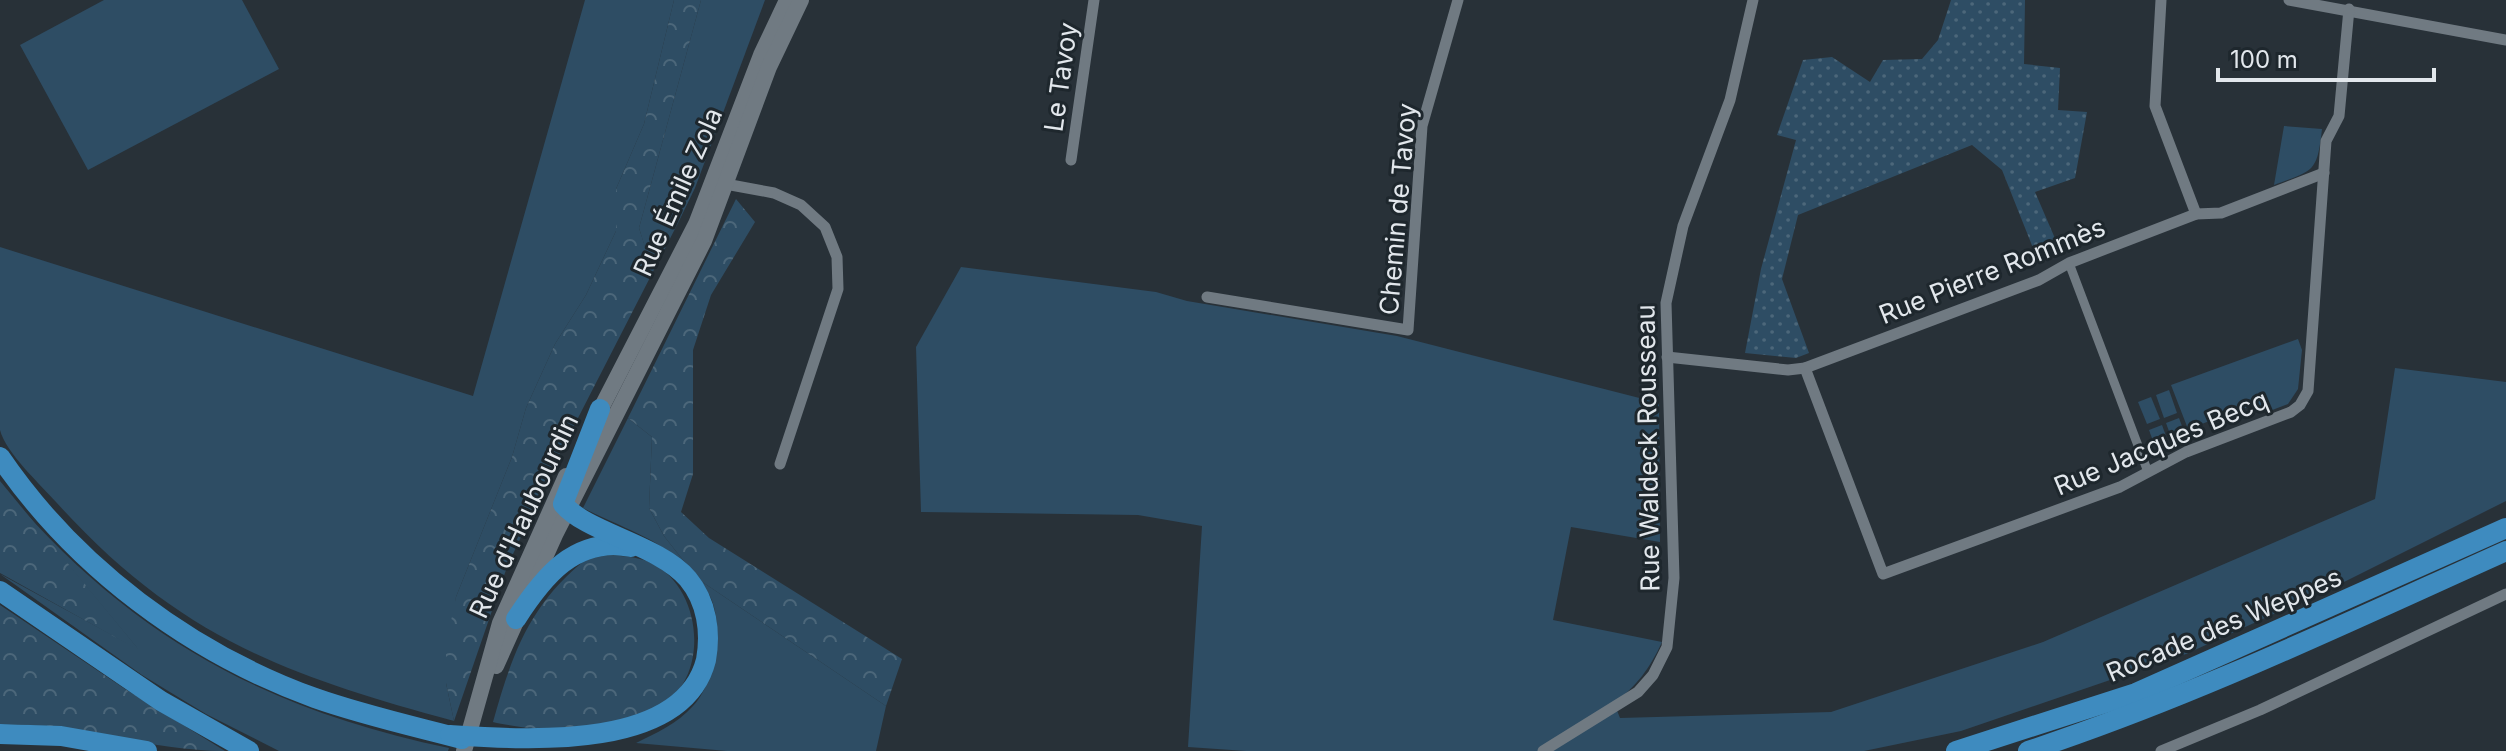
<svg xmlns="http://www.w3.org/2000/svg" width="2506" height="751" font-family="Inter,sans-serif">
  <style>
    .grass { fill: #2e4d64 }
    .forest { fill: url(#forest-crowns) }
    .park { fill: url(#park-dots) }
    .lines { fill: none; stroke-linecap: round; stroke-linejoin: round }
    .pedestrian { stroke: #707a82; stroke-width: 9 }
    .minor { stroke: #707a82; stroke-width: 11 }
    .secondary { stroke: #707a82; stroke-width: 16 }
    .trunk { stroke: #3e8bbf; stroke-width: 20 }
    .labels { text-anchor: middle; stroke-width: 6; stroke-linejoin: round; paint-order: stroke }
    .street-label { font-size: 26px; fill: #e2e7ec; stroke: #1e272d }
  </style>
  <defs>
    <pattern id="forest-crowns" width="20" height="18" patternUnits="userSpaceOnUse" patternTransform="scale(2)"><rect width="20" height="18" fill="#2e4d64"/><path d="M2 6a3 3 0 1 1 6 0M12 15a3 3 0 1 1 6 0" fill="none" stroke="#4c677a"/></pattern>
    <pattern id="park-dots" width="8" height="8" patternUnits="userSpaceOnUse" patternTransform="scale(2)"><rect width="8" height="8" fill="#2e4d64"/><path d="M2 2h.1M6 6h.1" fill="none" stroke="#4c677a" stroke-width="1.8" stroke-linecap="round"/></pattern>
  </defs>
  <rect width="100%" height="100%" fill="#283138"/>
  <!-- grass -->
  <g class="grass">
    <path d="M104 0H242L279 69 88 170 20 45Z"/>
    <path d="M585 0H674L644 124 616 189V231L586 295 555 344 526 408 512 457 456 597 446 683 454 721C284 675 177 636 56 502 40 484 6 453 0 430 0 416 0 396 0 381 0 337 0 292 0 247L473 396Z"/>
    <path d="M701 0H765L695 188 679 221 647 254 639 228Z"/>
    <path d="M2284 126 2322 129C2317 173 2314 170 2274 185Z"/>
    <path d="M961 267 1156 292 1187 301 1397 336 1659 403 1660 542 1571 527 1553 620 1662 642C1650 668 1637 686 1614 703L1620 718 1831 712 2043 642 2375 499 2395 368 2506 382V501L2346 581 2186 654 1961 731 1864 751H1246L1188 747 1202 526 1138 515 921 512 916 347Z"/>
    <path d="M2298 339 2302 350 2298 389 2288 404 2267 412 2253 405 2188 429 2171 385Z"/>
    <path d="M2169 390 2177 413 2164 418 2156 395Z"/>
    <path d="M2151 397 2160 419 2147 424 2138 402Z"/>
    <path d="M628 418 652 437 649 508 664 536 698 579 886 706 876 751H727L636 743C656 733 677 724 693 706 716 681 725 625 709 594 701 581 688 567 676 557 651 536 612 523 583 508Z"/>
    <path d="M2179 418 2187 440 2174 445 2166 423Z"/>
    <path d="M2162 425 2170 447 2157 452 2149 430Z"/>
    <path d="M22 509C143 644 274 711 449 748L448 751H279L206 714 142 675 0 574 138 649Z"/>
  </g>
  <!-- forest -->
  <g class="forest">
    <path d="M674 0H701L639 228 647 253 679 221 559 455 507 567 454 721 446 683V645L456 597 512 457 526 408 555 344 586 295 616 231V189L644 124Z"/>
    <path d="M736 199 755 222 711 295 693 350V474L681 512 709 538 902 659 886 706 698 579 664 536 649 508 652 437 628 418Z"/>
    <path d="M0 481 140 651 0 573Z"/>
    <path d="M590 556C611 556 632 554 651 563 699 585 710 666 669 700 661 707 620 727 609 729 579 734 522 729 493 722 513 651 530 603 590 556Z"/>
    <path d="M0 605 125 689 225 751C150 751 76 723 0 724Z"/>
  </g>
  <!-- park -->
  <path class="park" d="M1951 0H2025L2024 64 2060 68 2058 110 2087 112 2075 178 2035 192 2060 250 2037 258 2002 170 1972 145 1798 215 1782 279 1809 353 1796 358 1745 353 1761 269 1796 140 1777 135 1803 60 1832 57 1870 82 1883 60 1922 59 1938 40Z"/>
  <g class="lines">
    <!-- pedestrian -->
    <path class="pedestrian" d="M2069 263 2148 472"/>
    <!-- minor -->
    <g class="minor">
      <path d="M2161 0 2155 106 2196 214"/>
      <path d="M2289 0 2506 40"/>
      <path d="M1071 160 1094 0"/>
      <path d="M720 183 774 193 801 205 825 227 837 257 838 289 780 464"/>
      <path d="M1207 297 1408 330 1422 126 1458 0"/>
      <path d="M1667 357 1788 370 1805 368 2039 280 2069 263 2196 214 2221 213 2324 173"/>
      <path d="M1805 368 1883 574 2120 487 2186 452 2291 412 2300 405 2308 391 2326 141 2339 116 2349 9"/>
      <path d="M1543 751 1638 692 1653 675 1667 647 1674 578 1666 303 1683 226 1730 100 1753 0"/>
      <path d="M2161 751 2260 710 2506 594"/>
    </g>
    <!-- secondary -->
    <g class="secondary">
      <path d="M595 420 696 224 761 55 787 0"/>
      <path d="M496 666 555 535 704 241 769 67 801 0"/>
      <path d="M464 751 500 623 566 476"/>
    </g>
    <!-- trunk -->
    <g class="trunk">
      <path d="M0 457C75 567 190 653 315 698 363 715 413 726 462 739"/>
      <path d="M0 591 161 701 249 751"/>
      <path d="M516 619C543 577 575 536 631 547"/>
      <path d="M0 734 61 736 147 751"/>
      <path d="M450 735C529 740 683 751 706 660 711 632 707 602 688 579 658 544 587 533 563 504L600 409"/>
      <path d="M1956 751 2136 693 2506 528"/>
      <path d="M2028 751C2192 697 2348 622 2506 551"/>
    </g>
  </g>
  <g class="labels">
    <!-- street labels -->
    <g class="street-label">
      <text transform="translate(1061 77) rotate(-82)" y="9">Le Tavoy</text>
      <text transform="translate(678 192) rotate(-66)" y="9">Rue Émile Zola</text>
      <text transform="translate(1398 209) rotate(-85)" y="9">Chemin de Tavoy</text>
      <text transform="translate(1992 271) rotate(-22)" y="9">Rue Pierre Rommès</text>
      <text transform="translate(2161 443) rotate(-23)" y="9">Rue Jacques Becq</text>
      <text transform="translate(1648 448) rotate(-91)" y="9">Rue Waldeck Rousseau</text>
      <text transform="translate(524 516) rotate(-65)" y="9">Rue d'Haubourdin</text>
      <text transform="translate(2224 625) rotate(-23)" y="9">Rocade des Weppes</text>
    </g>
  </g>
  <!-- scale -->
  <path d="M2218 68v12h216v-12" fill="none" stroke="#e2e7ec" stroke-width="4"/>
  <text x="2230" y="68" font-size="24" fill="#e2e7ec" stroke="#1e272d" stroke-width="6" paint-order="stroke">100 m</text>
</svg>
